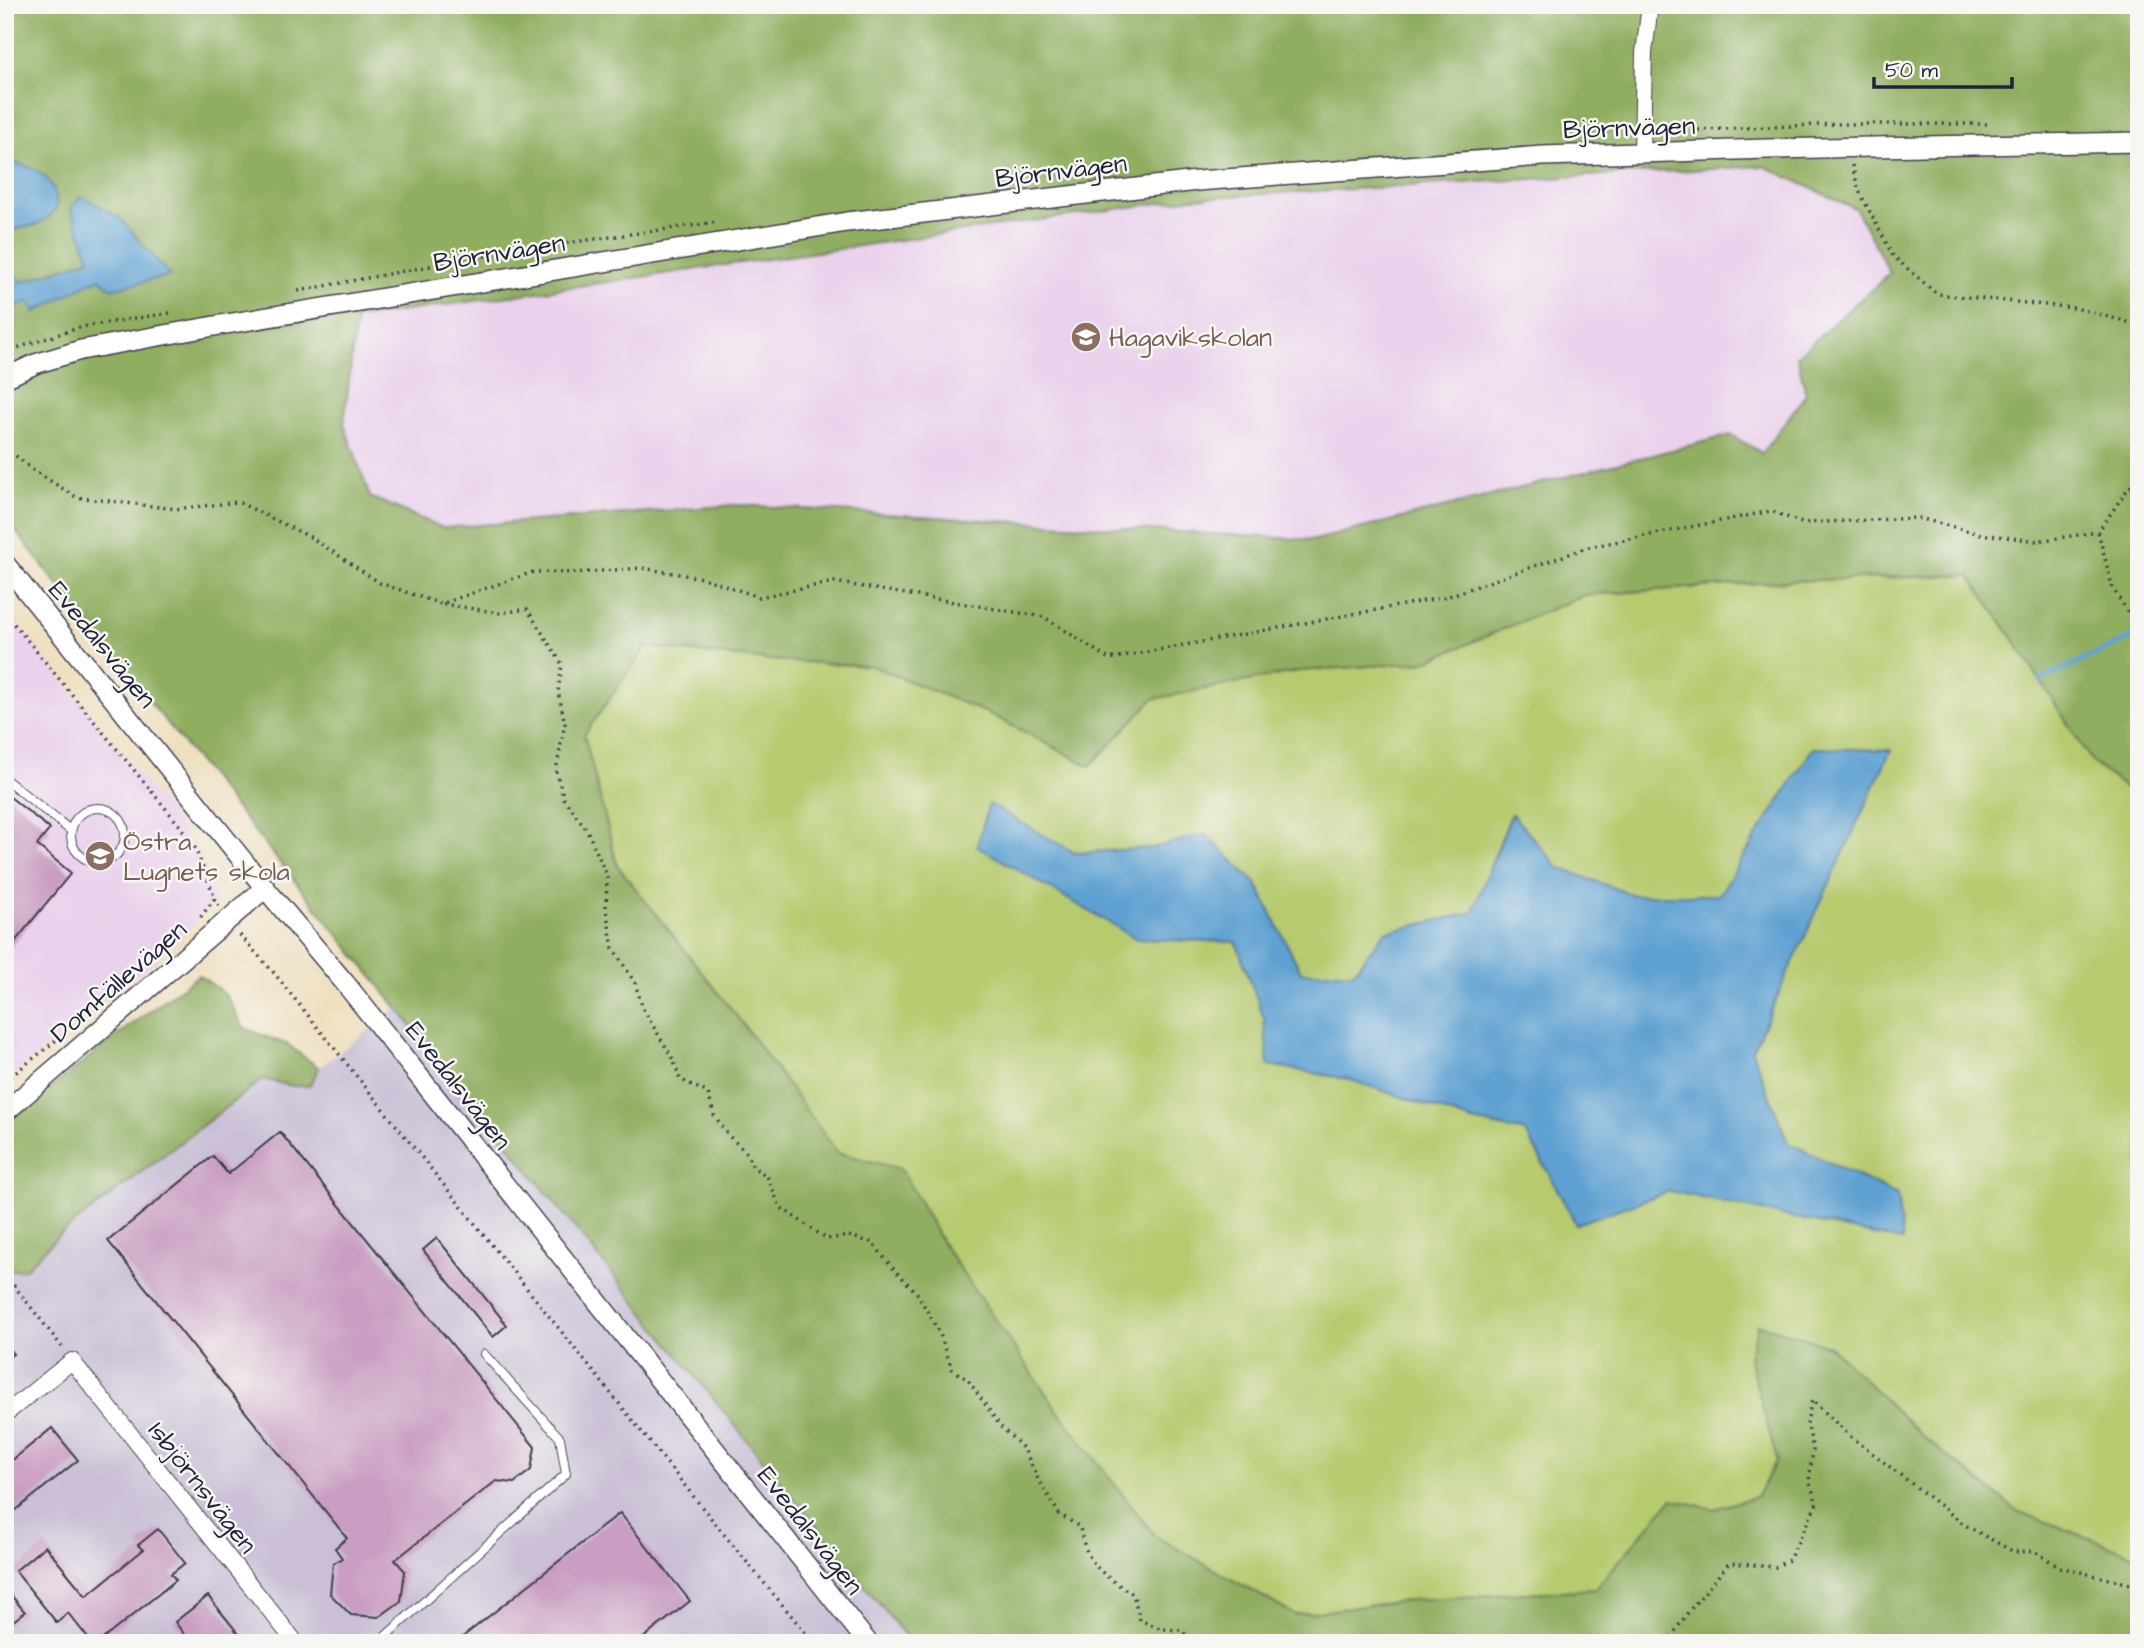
<svg xmlns="http://www.w3.org/2000/svg" width="2144" height="1648" font-family="'Architects Daughter',sans-serif">
  <style>
    .built { fill: #ead1ec }
    .industrial { fill: #cabfd6 }
    .green { fill: #b6ca6e; stroke: #6c7654; stroke-width: 2; fill-rule: evenodd }
    .forest { fill: #90ae61; stroke: #59684e; stroke-width: 2; fill-rule: evenodd }
    .water { fill: #5da0d1; stroke: #406186; stroke-width: 2 }
    .lines { fill: none; stroke-linecap: round; stroke-linejoin: round }
    .stream { stroke: #5da0d1; stroke-width: 5 }
    .building { fill: #c99ec2 }
    .service-casing { stroke: #413e4f; stroke-width: 10 }
    .minor-casing { stroke: #413e4f; stroke-width: 18 }
    .tertiary-casing { stroke: #413e4f; stroke-width: 22 }
    .path { stroke: #413e4f; stroke-width: 3.5; stroke-dasharray: 2 5; stroke-linecap: butt }
    .service { stroke: #fff; stroke-width: 8 }
    .minor { stroke: #fff; stroke-width: 16 }
    .tertiary { stroke: #fff; stroke-width: 19 }
    .labels { text-anchor: middle; stroke-width: 5; stroke-linejoin: round; paint-order: stroke }
    .street-label { font-size: 26px; fill: #22223b; stroke: #f6f6f2 }
    .education-label { font-size: 26px; fill: #785e54; stroke: #f6f6f2; text-anchor: start }
  </style>
  <rect width="100%" height="100%" fill="#f6f6f2"/>
  <filter id="ink" filterUnits="userSpaceOnUse"><feTurbulence type="fractalNoise" baseFrequency=".0143" numOctaves="2"/><feDisplacementMap in="SourceGraphic" scale="14" xChannelSelector="R" yChannelSelector="G"/><feConvolveMatrix kernelMatrix="1 2 1 2 8 2 1 2 1" color-interpolation-filters="sRGB"/></filter>
  <filter id="wash" filterUnits="userSpaceOnUse"><feTurbulence type="fractalNoise" baseFrequency=".00686" numOctaves="4" result="noise"/><feDisplacementMap in="SourceGraphic" scale="28" xChannelSelector="R" yChannelSelector="G"/><feGaussianBlur stdDeviation="1.57" result="paint"/><feColorMatrix in="noise" values="0 0 0 0 0 0 0 0 0 0 0 0 0 0 0 0 0 1.4 0 .05"/><feComposite in="paint" operator="in"/></filter>
  <g filter="url(#wash)">
    <rect width="100%" height="100%" fill="#efe0c1"/>
    <!-- built -->
    <g class="built">
      <path d="M1764 166 1856 209 1890 273 1797 356 1806 394 1762 453 1731 435 1315 540 737 505 443 528 370 497 344 424 356 318 1194 198Z"/>
      <path d="M5 609 180 826 210 886 215 898 194 924 152 964 5 1081Z"/>
    </g>
    <!-- industrial -->
    <path class="industrial" d="M397 1008 911 1643H5V1271L25 1269 58 1236 263 1079 292 1086H308L319 1068Z"/>
    <!-- green -->
    <path class="green" d="M1969 575 2013 638 2093 763 2139 798V1557L2017 1511 1924 1438 1750 1358 1777 1460 1757 1496 1715 1509 1672 1500 1595 1589 1412 1600 1294 1615 1155 1536 1057 1410 943 1244 901 1170 838 1154 742 1023 617 865 584 735 646 647 770 660 872 666 990 714 1090 766 1152 699 1299 671 1424 662 1585 595 1788 581ZM1813 748 1890 751 1752 1051 1788 1143 1897 1195 1902 1241 1670 1191 1576 1224 1526 1132 1473 1121 1348 1079 1269 1065 1264 1018 1236 942 1137 939 989 805 1075 853 1153 848 1205 834 1256 883 1301 972H1354L1385 932 1472 913 1511 814 1559 868 1633 895H1719Z"/>
    <!-- forest -->
    <g class="forest">
      <path d="M5 5H2139V798L2093 763 2013 638 1969 575 1788 581 1585 595 1424 662 1299 671 1153 699 1090 766 990 714 872 666 770 660 646 647 584 735 617 865 742 1023 838 1153 901 1169 943 1244 1057 1410 1155 1536 1295 1615 1412 1600 1595 1589 1672 1499 1715 1509 1757 1496 1777 1460 1749 1358 1758 1324 1830 1346 1924 1438 2017 1511 2139 1557V1643H911L116 660 5 517V312L28 301 36 312 99 277 71 209 91 259 23 282 5 270V236L10 231 37 225 14 163 5 162ZM1764 166 1856 209 1890 273 1797 356 1806 394 1762 453 1731 435 1315 540 737 505 443 528 370 497 344 424 356 318 1194 198Z"/>
      <path d="M199 975 225 994 244 1028 288 1045 319 1068 309 1086H292L263 1079 58 1236 25 1269 5 1271V1125L112 1039Z"/>
    </g>
    <!-- water -->
    <g class="water">
      <path d="M5 162C24 163 46 171 54 190 56 195 56 202 57 207 38 235 20 220 5 236Z"/>
      <path d="M81 196 120 218 170 276 112 289 99 278 35 312 28 301 5 312V270L23 282 90 259 71 209Z"/>
      <path d="M1813 748 1891 750 1752 1051 1788 1143 1897 1195 1903 1241 1670 1191 1576 1224 1526 1132 1473 1121 1348 1079 1268 1065 1264 1018 1236 942 1137 939 977 846 989 804 1075 853 1153 848 1205 834 1256 883 1301 972H1354L1385 932 1472 913 1512 814 1559 868 1633 895H1719Z"/>
    </g>
    <g class="lines">
      <!-- stream -->
      <path class="stream" d="M2040 680 2139 634"/>
    </g>
    <g id="blocks">
      <!-- building -->
      <g class="building">
        <path d="M5 793 50 829 37 845 71 873 5 954Z"/>
        <path d="M280 1132 535 1447 531 1470 514 1483 496 1481 395 1560 405 1571 401 1601 379 1617 351 1615 330 1594 333 1564 342 1558 335 1548 347 1538 108 1241 213 1156 228 1174Z"/>
        <path d="M437 1238 507 1325 493 1337 423 1250Z"/>
        <path d="M5 1344 13 1354 5 1360Z"/>
        <path d="M52 1428 78 1460 5 1519V1466Z"/>
        <path d="M620 1513 690 1601 637 1643H464L460 1639Z"/>
        <path d="M158 1529 185 1563 171 1574 176 1580 98 1643H92L68 1613 57 1623 15 1571 45 1546 86 1596 143 1550 138 1545Z"/>
        <path d="M5 1588 25 1612 5 1627Z"/>
        <path d="M208 1596 246 1643H191L175 1622Z"/>
      </g>
    </g>
  </g>
  <g filter="url(#ink)">
    <use href="#blocks" fill-opacity="0" stroke="#413e4f" stroke-width="2"/>
    <g class="lines">
      <!-- service casing -->
      <g class="service-casing">
        <g id="service">
          <path d="M5 779 70 830"/>
          <circle cx="98" cy="835" r="27"/>
          <path d="M378 1643 566 1474 560 1438 484 1354"/>
        </g>
      </g>
      <!-- minor casing -->
      <g class="minor-casing">
        <g id="minor">
          <path d="M1642 153 1644 53 1650 5"/>
          <path d="M5 1414 72 1361 296 1643"/>
        </g>
      </g>
      <!-- tertiary casing -->
      <g class="tertiary-casing">
        <g id="tertiary">
          <path d="M5 378 35 364 81 350 220 325 847 222 1197 181 1543 156 1767 149 2139 142"/>
          <path d="M5 564 265 888 345 983 868 1643"/>
          <path d="M5 1112 265 888"/>
        </g>
      </g>
      <!-- path -->
      <g class="path">
        <path d="M1677 131 1838 124H1991"/>
        <path d="M1852 165 1859 191 1893 256 1937 294 2075 308 2139 325"/>
        <path d="M298 291 516 250 718 222"/>
        <path d="M5 352 81 327 170 313"/>
        <path d="M5 447 33 470 76 497 176 509 238 502 312 538 380 583 441 604 533 572 575 573 642 568 703 578 759 597 834 582 1044 617 1109 659 1446 597 1589 547 1771 511 1802 523 1918 518 1981 534 2037 541 2098 532 2129 487 2139 483"/>
        <path d="M2098 532 2113 589 2134 621 2139 623"/>
        <path d="M443 604 500 613 527 609 562 664 558 692 565 723 556 771 564 799 587 830 607 876 606 909 613 948 635 983 643 1009 673 1059 680 1079 708 1093 714 1115 729 1136 747 1153 753 1167 767 1176 780 1207 827 1239 849 1236 873 1243 890 1265 917 1293 940 1334 952 1369 968 1380 1001 1427 1024 1449 1037 1477 1059 1514 1080 1527C1086 1565 1103 1575 1133 1594L1140 1620 1162 1629 1182 1630 1192 1643"/>
        <path d="M5 613 180 826 195 848 215 898 200 918"/>
        <path d="M215 898 219 906"/>
        <path d="M240 935 274 973 722 1532 814 1643"/>
        <path d="M5 1081 64 1034"/>
        <path d="M5 1274 62 1347"/>
        <path d="M1667 1643 1689 1611 1729 1563 1775 1567 1789 1560 1817 1503 1809 1481 1813 1450 1807 1422 1812 1400 1850 1436 1965 1525 2014 1552 2035 1551 2059 1567 2139 1586"/>
      </g>
      <!-- service -->
      <use href="#service" class="service"/>
      <!-- minor -->
      <use href="#minor" class="minor"/>
      <!-- tertiary -->
      <use href="#tertiary" class="tertiary"/>
    </g>
  </g>
  <!-- icons -->
  <defs>
    <g id="school-disc" transform="scale(1.575)"><circle r="9.5" fill="#8d6e63" stroke="#f6f6f2"/><path d="M0-5L7-2L0 1L-7-2ZM-4 1L0 2.5L4 1V4Q0 6-4 4Z" fill="#fff"/></g>
  </defs>
  <g fill-rule="evenodd">
    <use href="#school-disc" x="1086" y="337"/>
    <use href="#school-disc" x="100" y="856"/>
  </g>
  <g class="labels">
    <!-- street labels -->
    <g class="street-label">
      <text transform="translate(1629 127) rotate(-2)" y="9">Björnvägen</text>
      <text transform="translate(1061 170) rotate(-7)" y="9">Björnvägen</text>
      <text transform="translate(499 252) rotate(-9)" y="9">Björnvägen</text>
      <text transform="translate(103 644) rotate(51)" y="9">Evedalsvägen</text>
      <text transform="translate(118 981) rotate(-41)" y="9">Domfällevägen</text>
      <text transform="translate(459 1085) rotate(52)" y="9">Evedalsvägen</text>
      <text transform="translate(203 1487) rotate(52)" y="9">Isbjörnsvägen</text>
      <text transform="translate(811 1530) rotate(52)" y="9">Evedalsvägen</text>
    </g>
    <!-- education labels -->
    <g class="education-label">
      <text x="1109" y="346">Hagavikskolan</text>
      <text x="123" y="850">Östra<tspan x="123" dy="30">Lugnets skola</tspan></text>
    </g>
  </g>
  <!-- margin -->
  <rect width="2144" height="1648" fill="none" stroke="#f6f6f2" stroke-width="28"/>
  <!-- scale -->
  <path d="M1874 77v10h138v-10" fill="none" stroke="#22223b" stroke-width="3.5"/>
  <text x="1885" y="77" font-size="21" fill="#22223b" stroke="#f6f6f2" stroke-width="5" paint-order="stroke">50 m</text>
</svg>
